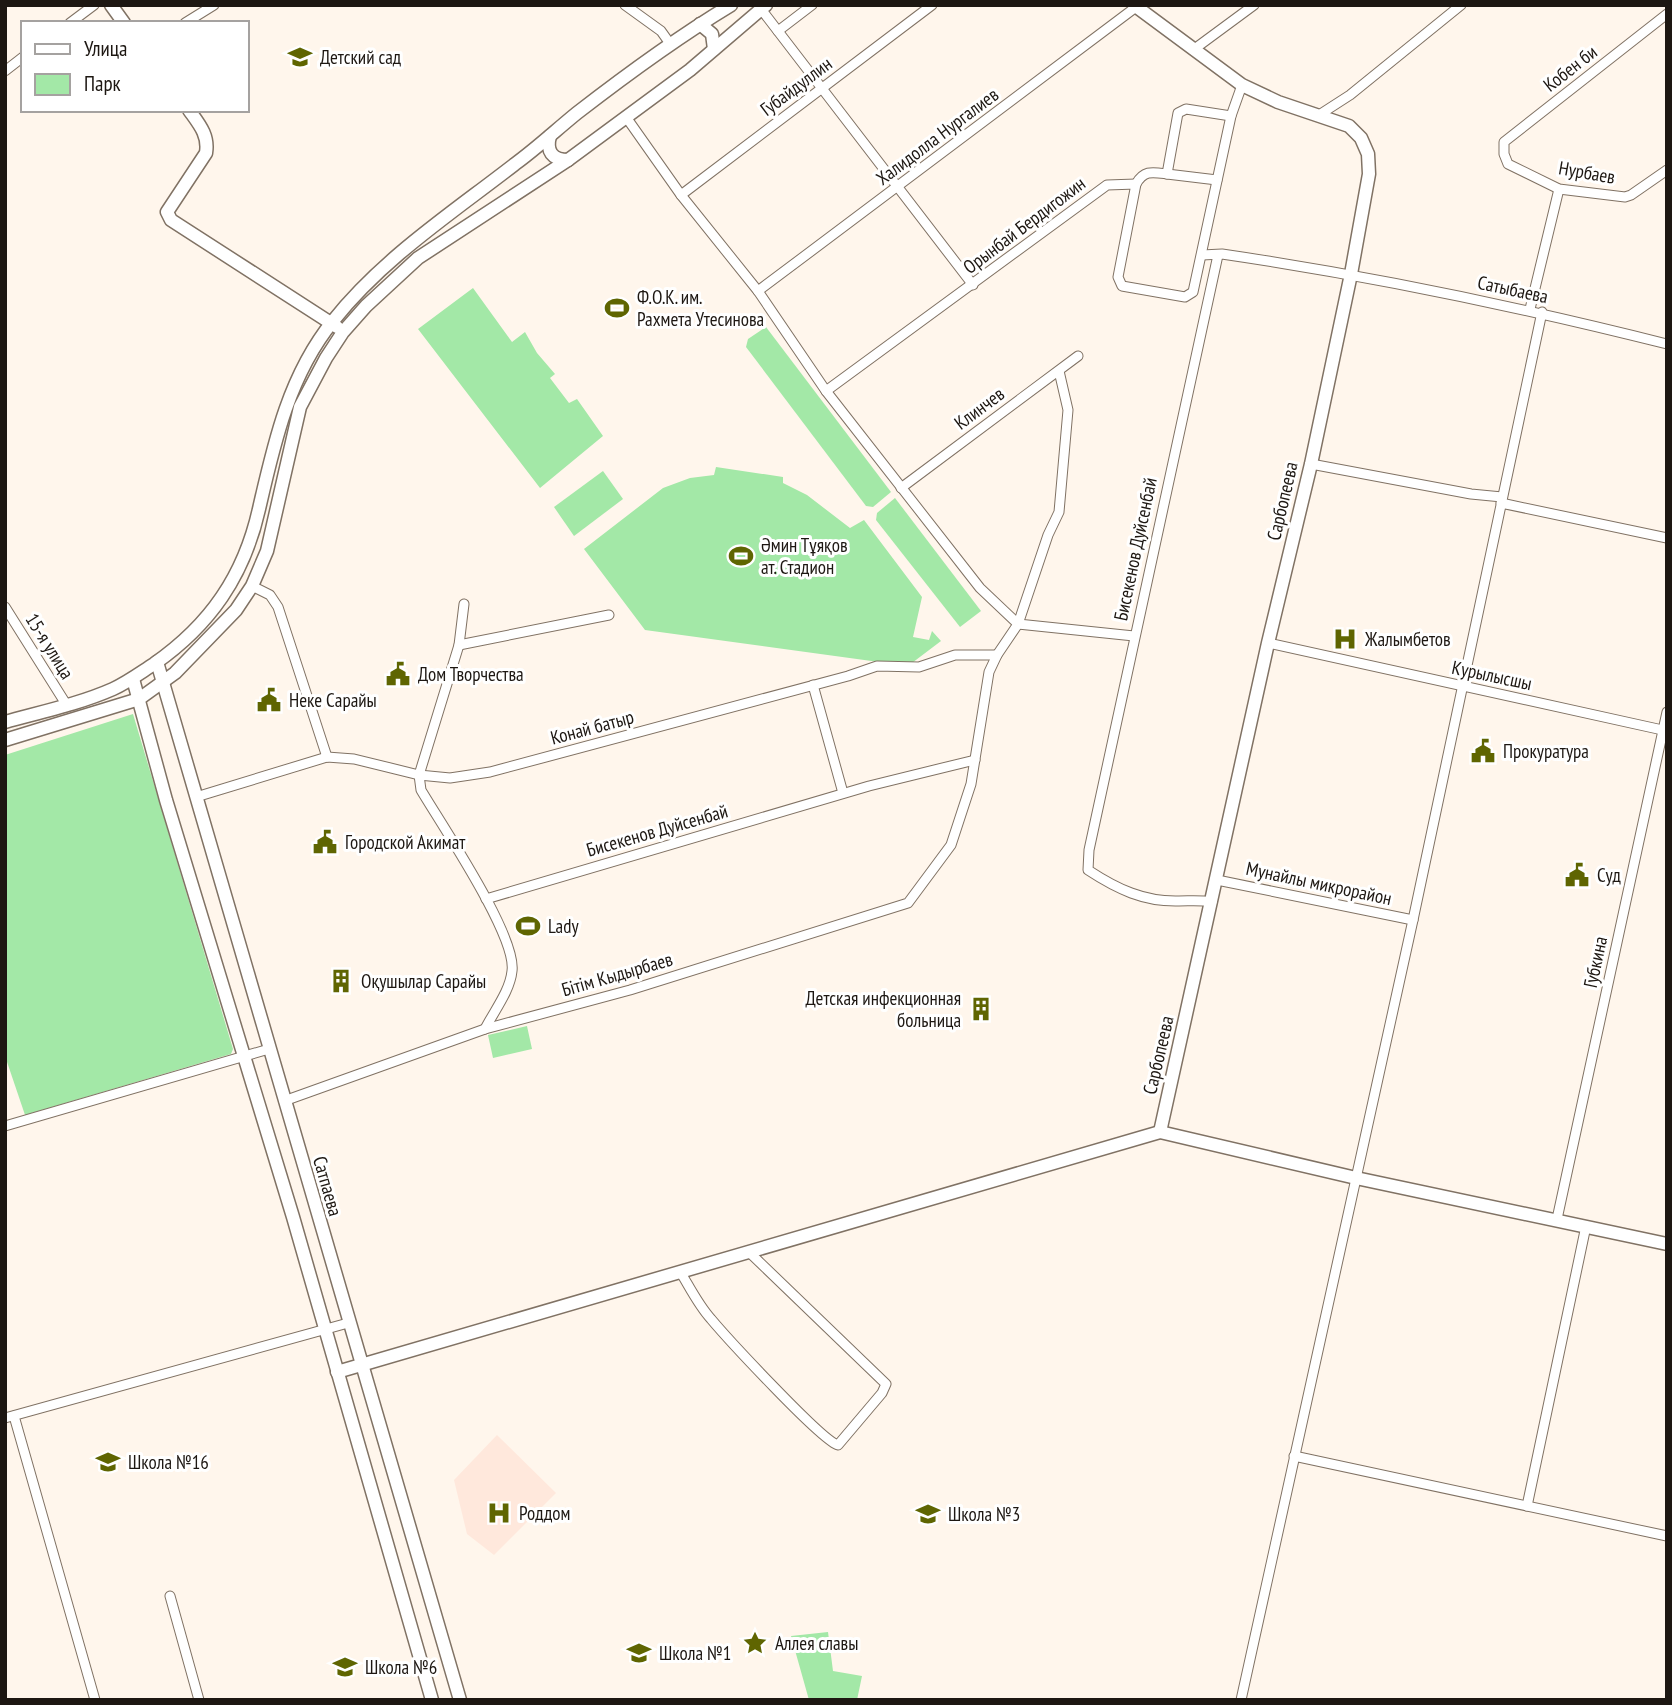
<svg xmlns="http://www.w3.org/2000/svg" width="1672" height="1705" font-family="'PT Sans Narrow',sans-serif">
  <style>
    .medical { fill: #ffe8dc }
    .green { fill: #a3e8a7 }
    .lines { fill: none; stroke-linecap: round; stroke-linejoin: round }
    .street-casing { stroke: #807264; stroke-width: 11 }
    .secondary-casing { stroke: #807264; stroke-width: 15 }
    .street { stroke: #fff; stroke-width: 9 }
    .secondary { stroke: #fff; stroke-width: 12 }
    .labels { text-anchor: middle; stroke-width: 6; stroke-linejoin: round; paint-order: stroke }
    .poi-label { font-size: 19px; fill: #1d1712; stroke: #fff; text-anchor: start }
    .street-label { font-size: 19px; fill: #1d1712; stroke: #fff }
  </style>
  <rect width="100%" height="100%" fill="#fff6ec"/>
  <!-- medical -->
  <path class="medical" d="M497 1435 556 1493 494 1555 467 1534 454 1480Z"/>
  <!-- green -->
  <g class="green">
    <path d="M473 288 512 342 525 332 537 353 555 374 550 378 569 403 577 399 603 436 540 488 418 329Z"/>
    <path d="M766 327 891 492 873 507 866 506 746 347 748 339Z"/>
    <path d="M716 467 783 477V483L807 495 850 528 864 520 922 597 913 637 929 640 932 631 941 641 908 666 645 630 584 549 663 488 690 478 714 475Z"/>
    <path d="M603 471 623 499 574 536 554 507Z"/>
    <path d="M895 498 981 611 960 627 876 520 877 513Z"/>
    <path d="M133 714 233 1049 231 1054 25 1115 5 1056V755Z"/>
    <path d="M527 1026 532 1049 493 1058 488 1035Z"/>
    <path d="M828 1632 833 1671 862 1676 857 1700H809L791 1636Z"/>
  </g>
  <g class="lines">
    <!-- street casing -->
    <g class="street-casing">
      <g id="street">
        <path d="M625 5 661 31 671 45"/>
        <path d="M761 9 973 285"/>
        <path d="M1667 14 1504 142V154L1508 164 1559 189 1625 197 1631 195 1667 170"/>
        <path d="M70 23 94 5"/>
        <path d="M185 23 214 5"/>
        <path d="M778 31 812 5"/>
        <path d="M1193 50 1254 5"/>
        <path d="M5 71 23 57"/>
        <path d="M1319 115 1350 95 1461 5"/>
        <path d="M626 117 681 195 758 291 826 391 980 588 1018 624 1134 636"/>
        <path d="M1167 174 1217 180"/>
        <path d="M1136 184C1144 170 1152 172 1167 174L1178 113 1186 109 1231 116"/>
        <path d="M681 195 932 5"/>
        <path d="M1202 255 1222 254C1372 276 1520 307 1667 344"/>
        <path d="M758 291 1136 7"/>
        <path d="M1530 309 1559 189"/>
        <path d="M826 391 1107 185 1136 184 1118 277 1122 286 1185 297 1193 292 1231 116 1242 85"/>
        <path d="M1311 464 1471 494 1502 497"/>
        <path d="M901 488 1078 356"/>
        <path d="M1501 503 1667 538"/>
        <path d="M252 586 270 595 278 607 327 757"/>
        <path d="M464 604 459 645 419 775 421 790C441 824 517 936 512 971 510 991 494 1011 485 1029"/>
        <path d="M5 607 66 704"/>
        <path d="M1268 643 1667 731"/>
        <path d="M459 645 609 615"/>
        <path d="M813 685 843 793"/>
        <path d="M196 797 327 757 354 759 419 775 450 778 490 772 848 676 877 666 919 667 955 655H997"/>
        <path d="M1217 880 1413 920"/>
        <path d="M486 899 869 786 975 760"/>
        <path d="M1212 902C1200 900 1191 901 1179 901 1144 902 1117 889 1088 870L1089 850 1218 255"/>
        <path d="M284 1101 485 1029 630 990 908 903 951 845 971 784 989 672 997 655 1018 624 1048 535 1059 512 1068 410 1059 371"/>
        <path d="M5 1126 269 1049"/>
        <path d="M1557 1219 1667 712"/>
        <path d="M681 1273C690 1288 699 1306 711 1319 727 1338 822 1441 838 1445L882 1393 886 1384 749 1252"/>
        <path d="M14 1416 95 1700"/>
        <path d="M5 1418 348 1323"/>
        <path d="M1294 1456 1667 1536"/>
        <path d="M1527 1506 1586 1226"/>
        <path d="M170 1596 199 1700"/>
        <path d="M1241 1700 1413 920 1542 312"/>
      </g>
    </g>
    <!-- secondary casing -->
    <g class="secondary-casing">
      <g id="secondary">
        <path d="M111 5 124 23"/>
        <path d="M1134 5 1242 85 1278 102 1349 126 1361 138 1368 154 1369 174 1351 274 1311 464 1268 643 1160 1132"/>
        <path d="M700 24 712 34 714 49"/>
        <path d="M189 110C199 124 209 135 206 153L167 212 171 220 337 327"/>
        <path d="M550 136C546 151 552 160 568 160"/>
        <path d="M157 662 460 1700"/>
        <path d="M133 679 166 800 293 1217 432 1700"/>
        <path d="M5 722C41 712 79 704 113 689 128 682 140 673 154 664 210 625 244 576 259 509 274 443 289 375 333 321 383 258 452 213 515 164 537 148 556 130 577 113 626 75 678 37 731 5"/>
        <path d="M5 740 139 699 175 673 236 610 252 586 267 551 300 407 326 358 343 332 366 306 418 258 568 160 690 70 766 5"/>
        <path d="M337 1372 1160 1132 1356 1178 1667 1244"/>
      </g>
    </g>
    <!-- street -->
    <use href="#street" class="street"/>
    <!-- secondary -->
    <use href="#secondary" class="secondary"/>
  </g>
  <!-- icons -->
  <defs>
    <g id="school-bare" transform="scale(1.89)"><path d="M0-5L7-2L0 1L-7-2ZM-4 1L0 2.5L4 1V4Q0 6-4 4Z" fill="#5f6501" stroke="#fff" stroke-width="2.5" paint-order="stroke"/></g>
    <g id="stadium-bare" transform="scale(1.89)"><path d="M0-5a6.5 5 0 1 0 0 10a6.5 5 0 1 0 0-10ZM-3.5-1.8h7v3.6h-7Z" fill="#5f6501" stroke="#fff" stroke-width="2.5" paint-order="stroke"/></g>
    <g id="hospital-bare" transform="scale(1.89)"><path d="M-5-5h3v3.5h4V-5h3V5h-3V1.5h-4V5h-3Z" fill="#5f6501" stroke="#fff" stroke-width="2.5" paint-order="stroke"/></g>
    <g id="civic-bare" transform="scale(1.89)"><path d="M-.6-6.5H3V-4.5H.6V-3L4-1V1h2V6H-6V1h2V-1L-.6-3ZM-1.2 2.5V6h2.4V2.5Z" fill="#5f6501" stroke="#fff" stroke-width="2.5" paint-order="stroke"/></g>
    <g id="building-bare" transform="scale(1.89)"><path d="M-4-6H4V6H1V3H-1V6H-4ZM-2.5-4.3h1.7v1.8h-1.7ZM.8-4.3h1.7v1.8H.8ZM-2.5-1h1.7V.8h-1.7ZM.8-1h1.7V.8H.8Z" fill="#5f6501" stroke="#fff" stroke-width="2.5" paint-order="stroke"/></g>
    <g id="sight-bare" transform="scale(1.89)"><path d="M0-6L1.8-2.2L6-1.7L2.9 1.2L3.7 5.4L0 3.3L-3.7 5.4L-2.9 1.2L-6-1.7L-1.8-2.2Z" fill="#5f6501" stroke="#fff" stroke-width="2.5" paint-order="stroke"/></g>
  </defs>
  <g fill-rule="evenodd">
    <use href="#school-bare" x="300" y="57"/>
    <use href="#stadium-bare" x="617" y="308"/>
    <use href="#stadium-bare" x="741" y="556"/>
    <use href="#hospital-bare" x="1345" y="639"/>
    <use href="#civic-bare" x="398" y="674"/>
    <use href="#civic-bare" x="269" y="700"/>
    <use href="#civic-bare" x="1483" y="751"/>
    <use href="#civic-bare" x="325" y="842"/>
    <use href="#civic-bare" x="1577" y="875"/>
    <use href="#stadium-bare" x="528" y="926"/>
    <use href="#building-bare" x="341" y="981"/>
    <use href="#building-bare" x="981" y="1009"/>
    <use href="#school-bare" x="108" y="1462"/>
    <use href="#hospital-bare" x="499" y="1513"/>
    <use href="#school-bare" x="928" y="1514"/>
    <use href="#sight-bare" x="755" y="1643"/>
    <use href="#school-bare" x="639" y="1653"/>
    <use href="#school-bare" x="345" y="1667"/>
  </g>
  <g class="labels">
    <!-- poi labels -->
    <g class="poi-label">
      <text x="320" y="64">Детский сад</text>
      <text x="637" y="304">Ф.О.К. им.<tspan x="637" dy="22">Рахмета Утесинова</tspan></text>
      <text x="761" y="552">Әмин Тұяқов<tspan x="761" dy="22">ат. Стадион</tspan></text>
      <text x="1365" y="646">Жалымбетов</text>
      <text x="418" y="681">Дом Творчества</text>
      <text x="289" y="707">Неке Сарайы</text>
      <text x="1503" y="758">Прокуратура</text>
      <text x="345" y="849">Городской Акимат</text>
      <text x="1597" y="882">Суд</text>
      <text x="548" y="933">Lady</text>
      <text x="361" y="988">Оқушылар Сарайы</text>
      <text x="961" y="1005" text-anchor="end">Детская инфекционная<tspan x="961" dy="22">больница</tspan></text>
      <text x="128" y="1469">Школа №16</text>
      <text x="519" y="1520">Роддом</text>
      <text x="948" y="1521">Школа №3</text>
      <text x="775" y="1650">Аллея славы</text>
      <text x="659" y="1660">Школа №1</text>
      <text x="365" y="1674">Школа №6</text>
    </g>
    <!-- street labels -->
    <g class="street-label">
      <text transform="translate(1570 68) rotate(-38)" y="7">Кобен би</text>
      <text transform="translate(796 86) rotate(-37)" y="7">Губайдуллин</text>
      <text transform="translate(937 136) rotate(-37)" y="7">Халидолла Нургалиев</text>
      <text transform="translate(1587 172) rotate(10)" y="7">Нурбаев</text>
      <text transform="translate(1024 225) rotate(-37)" y="7">Орынбай Бердигожин</text>
      <text transform="translate(1513 289) rotate(12)" y="7">Сатыбаева</text>
      <text transform="translate(979 408) rotate(-37)" y="7">Клинчев</text>
      <text transform="translate(1282 501) rotate(-77)" y="7">Сарбопеева</text>
      <text transform="translate(1135 549) rotate(-78)" y="7">Бисекенов Дуйсенбай</text>
      <text transform="translate(50 646) rotate(58)" y="7">15-я улица</text>
      <text transform="translate(1492 675) rotate(12)" y="7">Курылысшы</text>
      <text transform="translate(592 727) rotate(-15)" y="7">Конай батыр</text>
      <text transform="translate(657 830) rotate(-16)" y="7">Бисекенов Дуйсенбай</text>
      <text transform="translate(1319 883) rotate(12)" y="7">Мунайлы микрорайон</text>
      <text transform="translate(1595 962) rotate(-78)" y="7">Губкина</text>
      <text transform="translate(617 974) rotate(-16)" y="7">Бiтiм Кыдырбаев</text>
      <text transform="translate(1158 1055) rotate(-77)" y="7">Сарбопеева</text>
      <text transform="translate(328 1186) rotate(74)" y="7">Сатпаева</text>
    </g>
  </g>
  <!-- border -->
  <rect width="1672" height="1705" fill="none" stroke="#1d1712" stroke-width="14"/>
  <!-- legend -->
  <rect x="21" y="21" width="228" height="91" fill="#ffffff" stroke="#a5a2a0" stroke-width="2"/>
  <rect x="35" y="44" width="35" height="10" fill="#ffffff" stroke="#a5a2a0" stroke-width="2"/>
  <text x="84" y="56" font-size="21" fill="#1d1712">Улица</text>
  <rect x="35" y="74" width="35" height="21" fill="#a3e8a7" stroke="#a5a2a0" stroke-width="2"/>
  <text x="84" y="91" font-size="21" fill="#1d1712">Парк</text>
</svg>
